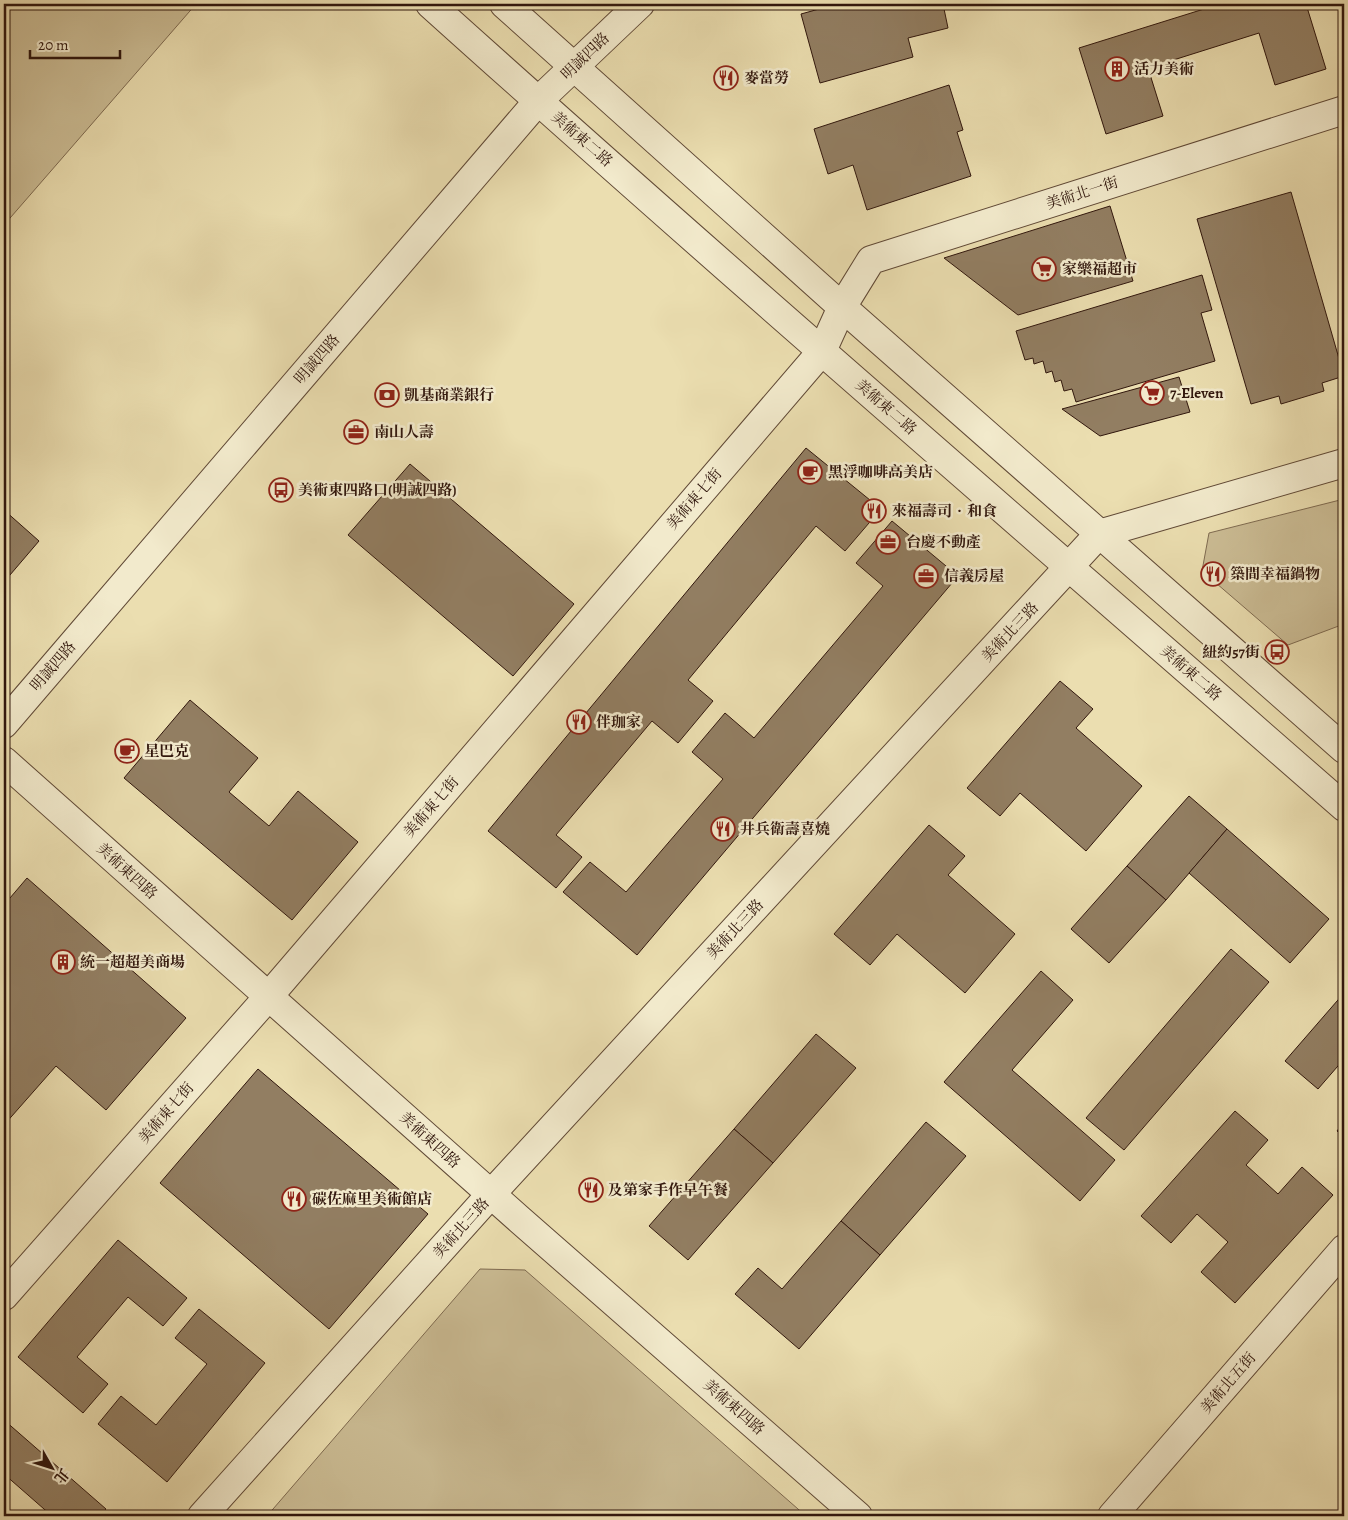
<svg xmlns="http://www.w3.org/2000/svg" width="1348" height="1520" font-family="Alegreya,'Noto Serif TC',serif">
  <style>
    .green { fill: #cbbc94; stroke: #7e6a50 }
    .building { fill: #927e62; stroke: #31170d }
    .lines { fill: none; stroke-linecap: round; stroke-linejoin: round }
    .minor-casing { stroke: #604936; stroke-width: 30 }
    .minor { stroke: #f2eacc; stroke-width: 28 }
    .labels { text-anchor: middle; stroke-width: 5; stroke-linejoin: round; paint-order: stroke }
    .street-label { font-size: 15px; fill: #31170d; stroke: #f2eacc }
    .poi-label { font-size: 15px; font-weight: bold; fill: #31170d; stroke: #f2eacc; text-anchor: start }
  </style>
  <rect width="100%" height="100%" fill="#ebdeb0"/>
  <filter id="stains"><feTurbulence type="fractalNoise" baseFrequency=".004" numOctaves="4"/><feColorMatrix values="0 0 0 0 .2 0 0 0 0 .09 0 0 0 0 .02 0 0 0 .5 -.17"/></filter>
  <radialGradient id="worn" r=".72"><stop offset=".6" stop-color="#630" stop-opacity="0"/><stop offset="1" stop-color="#630" stop-opacity=".3"/></radialGradient>
  <!-- green -->
  <g class="green">
    <path d="M4 4H196L4 225Z"/>
    <path d="M1344 499V624L1288 645 1202 571 1209 533Z"/>
    <path d="M480 1269 525 1270 806 1516H267Z"/>
  </g>
  <!-- building -->
  <g class="building">
    <path d="M837 4H943L948 28 908 38 913 57 820 83 801 14Z"/>
    <path d="M1220 4H1306L1326 69 1275 85 1259 33 1148 68 1163 116 1106 134 1079 48Z"/>
    <path d="M949 85 963 130 957 132 971 176 867 210 853 165 828 174 814 129Z"/>
    <path d="M1291 192 1344 376 1322 383 1324 391 1281 404 1279 396 1251 404 1197 219Z"/>
    <path d="M1110 206 1133 281 1018 315 944 258Z"/>
    <path d="M1202 275 1212 310 1201 313 1215 361 1076 402 1072 389 1064 391 1061 380 1055 382 1052 371 1046 373 1043 361 1034 364 1033 358 1025 360 1016 331Z"/>
    <path d="M1179 377 1190 412 1100 436 1062 409Z"/>
    <path d="M806 448 881 509 845 551 816 526 688 680 713 701 678 743 652 721 556 835 582 857 556 888 488 831Z"/>
    <path d="M410 464 574 604 513 676 348 535Z"/>
    <path d="M4 510 39 541 4 582Z"/>
    <path d="M892 521 958 576 637 955 563 892 590 862 626 892 723 779 692 752 725 713 754 738 883 586 856 563Z"/>
    <path d="M1060 681 1093 709 1076 728 1142 786 1086 851 1020 793 1000 816 967 788Z"/>
    <path d="M190 700 258 758 229 792 269 826 298 791 358 842 292 920 124 778Z"/>
    <path d="M1189 796 1227 829 1166 900 1127 866Z"/>
    <path d="M929 825 965 856 948 875 1015 934 965 993 897 934 870 965 834 934Z"/>
    <path d="M1227 829 1329 919 1290 963 1189 873Z"/>
    <path d="M1127 866 1166 900 1109 963 1071 929Z"/>
    <path d="M27 878 186 1018 106 1110 56 1066 4 1125V905Z"/>
    <path d="M1231 949 1269 982 1124 1150 1086 1118Z"/>
    <path d="M1041 971 1073 1000 1012 1070 1115 1160 1080 1201 944 1082Z"/>
    <path d="M1344 993V1059L1318 1089 1285 1061Z"/>
    <path d="M816 1034 856 1068 773 1163 734 1129Z"/>
    <path d="M258 1069 428 1214 329 1329 160 1183Z"/>
    <path d="M1235 1111 1268 1140 1246 1165 1278 1194 1302 1167 1333 1195 1235 1303 1201 1272 1228 1242 1197 1214 1171 1243 1141 1216Z"/>
    <path d="M926 1122 966 1156 880 1255 841 1221Z"/>
    <path d="M1344 1122V1137L1337 1131Z"/>
    <path d="M734 1129 773 1163 688 1260 649 1226Z"/>
    <path d="M841 1221 880 1255 799 1349 735 1294 758 1268 782 1289Z"/>
    <path d="M118 1240 187 1298 163 1326 128 1297 77 1357 108 1384 83 1413 18 1357Z"/>
    <path d="M199 1309 265 1363 167 1482 98 1424 121 1396 156 1425 207 1364 175 1338Z"/>
    <path d="M4 1420 106 1509 100 1516H52L4 1474Z"/>
  </g>
  <g class="lines">
    <!-- minor casing -->
    <g class="minor-casing">
      <g id="minor">
        <path d="M430 4C731 275 1039 540 1344 807"/>
        <path d="M504 4 842 307 1344 749"/>
        <path d="M4 724 538 101 640 4"/>
        <path d="M4 761 520 1220 858 1516"/>
        <path d="M4 1296 268 997 822 351 842 307 871 260 1344 110"/>
        <path d="M202 1516 491 1194 1099 534 1344 463"/>
        <path d="M1112 1516 1344 1249"/>
      </g>
    </g>
    <!-- minor -->
    <use href="#minor" class="minor"/>
  </g>
  <!-- icons -->
  <defs>
    <g id="building-ring" transform="scale(1.25)"><circle r="9.5" fill="#f2eacc" stroke="#8f2418" stroke-width="1.5"/><path d="M-4-6H4V6H1V3H-1V6H-4ZM-2.5-4.3h1.7v1.8h-1.7ZM.8-4.3h1.7v1.8H.8ZM-2.5-1h1.7V.8h-1.7ZM.8-1h1.7V.8H.8Z" fill="#8f2418"/></g>
    <g id="restaurant-ring" transform="scale(1.25)"><circle r="9.5" fill="#f2eacc" stroke="#8f2418" stroke-width="1.5"/><path d="M-5-6h1v4h1v-4h1v4h1v-4h1v5L-1.5 .5V6h-2V.5L-5-1ZM5-6V6H3V1.5H1.5Q1.5-4 5-6Z" fill="#8f2418"/></g>
    <g id="supermarket-ring" transform="scale(1.25)"><circle r="9.5" fill="#f2eacc" stroke="#8f2418" stroke-width="1.5"/><path d="M-6-5.5h2.5l.6 2H6L4.5 2H-2.5L-4.4-4H-6ZM-1.5 3.2a1.3 1.3 0 1 0 .1 0ZM3 3.2a1.3 1.3 0 1 0 .1 0Z" fill="#8f2418"/></g>
    <g id="bank-ring" transform="scale(1.25)"><circle r="9.5" fill="#f2eacc" stroke="#8f2418" stroke-width="1.5"/><path d="M-6-4H6V4H-6ZM0-2.3a2.3 2.3 0 1 0 0 4.6a2.3 2.3 0 1 0 0-4.6Z" fill="#8f2418"/></g>
    <g id="office-ring" transform="scale(1.25)"><circle r="9.5" fill="#f2eacc" stroke="#8f2418" stroke-width="1.5"/><path d="M-6-3h4V-5.5h4V-3h4V5H-6ZM-1-4.5V-3h2v-1.5ZM-6 0V1H6V0Z" fill="#8f2418"/></g>
    <g id="cafe-ring" transform="scale(1.25)"><circle r="9.5" fill="#f2eacc" stroke="#8f2418" stroke-width="1.5"/><path d="M-5.5-4.5H6V0H3Q3 3.5 0 3.5H-2.5Q-5.5 3.5-5.5 0ZM3-3.2v2h1.7v-2ZM-6 4.5H4V6H-6Z" fill="#8f2418"/></g>
    <g id="bus-ring" transform="scale(1.25)"><circle r="9.5" fill="#f2eacc" stroke="#8f2418" stroke-width="1.5"/><path d="M-5-6H5V4H4V6H2V4H-2V6H-4V4H-5ZM-3.5-4V0h7V-4ZM-3.5 1.2v1.5H-2V1.2ZM2 1.2v1.5H3.5V1.2Z" fill="#8f2418"/></g>
  </defs>
  <g fill-rule="evenodd">
    <use href="#building-ring" x="1117" y="69"/>
    <use href="#restaurant-ring" x="726" y="78"/>
    <use href="#supermarket-ring" x="1044" y="269"/>
    <use href="#supermarket-ring" x="1152" y="393"/>
    <use href="#bank-ring" x="387" y="395"/>
    <use href="#office-ring" x="356" y="432"/>
    <use href="#cafe-ring" x="810" y="472"/>
    <use href="#bus-ring" x="281" y="490"/>
    <use href="#restaurant-ring" x="874" y="511"/>
    <use href="#office-ring" x="888" y="542"/>
    <use href="#restaurant-ring" x="1213" y="574"/>
    <use href="#office-ring" x="926" y="576"/>
    <use href="#bus-ring" x="1277" y="652"/>
    <use href="#restaurant-ring" x="579" y="722"/>
    <use href="#cafe-ring" x="127" y="751"/>
    <use href="#restaurant-ring" x="723" y="829"/>
    <use href="#building-ring" x="63" y="962"/>
    <use href="#restaurant-ring" x="591" y="1190"/>
    <use href="#restaurant-ring" x="294" y="1199"/>
  </g>
  <g class="labels">
    <!-- street labels -->
    <g class="street-label">
      <text transform="translate(585 56) rotate(-44)" y="5">明誠四路</text>
      <text transform="translate(582 139) rotate(41)" y="5">美術東二路</text>
      <text transform="translate(1082 193) rotate(-18)" y="5">美術北一街</text>
      <text transform="translate(317 359) rotate(-49)" y="5">明誠四路</text>
      <text transform="translate(886 407) rotate(41)" y="5">美術東二路</text>
      <text transform="translate(694 499) rotate(-49)" y="5">美術東七街</text>
      <text transform="translate(1010 632) rotate(-47)" y="5">美術北三路</text>
      <text transform="translate(53 666) rotate(-49)" y="5">明誠四路</text>
      <text transform="translate(1191 673) rotate(41)" y="5">美術東二路</text>
      <text transform="translate(431 807) rotate(-49)" y="5">美術東七街</text>
      <text transform="translate(127 871) rotate(42)" y="5">美術東四路</text>
      <text transform="translate(735 929) rotate(-47)" y="5">美術北三路</text>
      <text transform="translate(166 1113) rotate(-49)" y="5">美術東七街</text>
      <text transform="translate(430 1140) rotate(42)" y="5">美術東四路</text>
      <text transform="translate(461 1228) rotate(-48)" y="5">美術北三路</text>
      <text transform="translate(1228 1383) rotate(-49)" y="5">美術北五街</text>
      <text transform="translate(734 1407) rotate(41)" y="5">美術東四路</text>
    </g>
    <!-- poi labels -->
    <g class="poi-label">
      <text x="1134" y="74">活力美術</text>
      <text x="744" y="83">麥當勞</text>
      <text x="1062" y="274">家樂福超市</text>
      <text x="1170" y="398">7-Eleven</text>
      <text x="404" y="400">凱基商業銀行</text>
      <text x="374" y="437">南山人壽</text>
      <text x="828" y="477">黑浮咖啡高美店</text>
      <text x="298" y="495">美術東四路口(明誠四路)</text>
      <text x="892" y="516">來福壽司‧和食</text>
      <text x="906" y="547">台慶不動產</text>
      <text x="1230" y="579">築間幸福鍋物</text>
      <text x="944" y="581">信義房屋</text>
      <text x="1260" y="657" text-anchor="end">紐約57街</text>
      <text x="596" y="727">伴珈家</text>
      <text x="144" y="756">星巴克</text>
      <text x="740" y="834">井兵衛壽喜燒</text>
      <text x="80" y="967">統一超超美商場</text>
      <text x="608" y="1195">及第家手作早午餐</text>
      <text x="312" y="1204">碳佐麻里美術館店</text>
    </g>
  </g>
  <!-- margin -->
  <rect width="1348" height="1520" fill="none" stroke="#ebdeb0" stroke-width="20"/>
  <rect x="5" y="5" width="1338" height="1510" fill="none" stroke="#31170d" stroke-width="2.5"/>
  <rect x="10" y="10" width="1328" height="1500" fill="none" stroke="#31170d"/>
  <!-- north arrow -->
  <g transform="translate(52 1468) rotate(129)" stroke="#f2eacc" stroke-width="4" paint-order="stroke">
  <path d="M0-4L9 19L0 12L-9 19Z" fill="#31170d"/>
  <text y="-8" font-size="14" font-weight="bold" text-anchor="middle" fill="#31170d">北</text>
  </g>
  <!-- scale -->
  <path d="M30 50v8h90v-8" fill="none" stroke="#31170d" stroke-width="2.5"/>
  <text x="38" y="50" font-size="15" fill="#31170d" stroke="#f2eacc" stroke-width="4" paint-order="stroke">20 m</text>
  <rect width="100%" height="100%" filter="url(#stains)"/>
  <rect width="100%" height="100%" fill="url(#worn)"/>
</svg>
